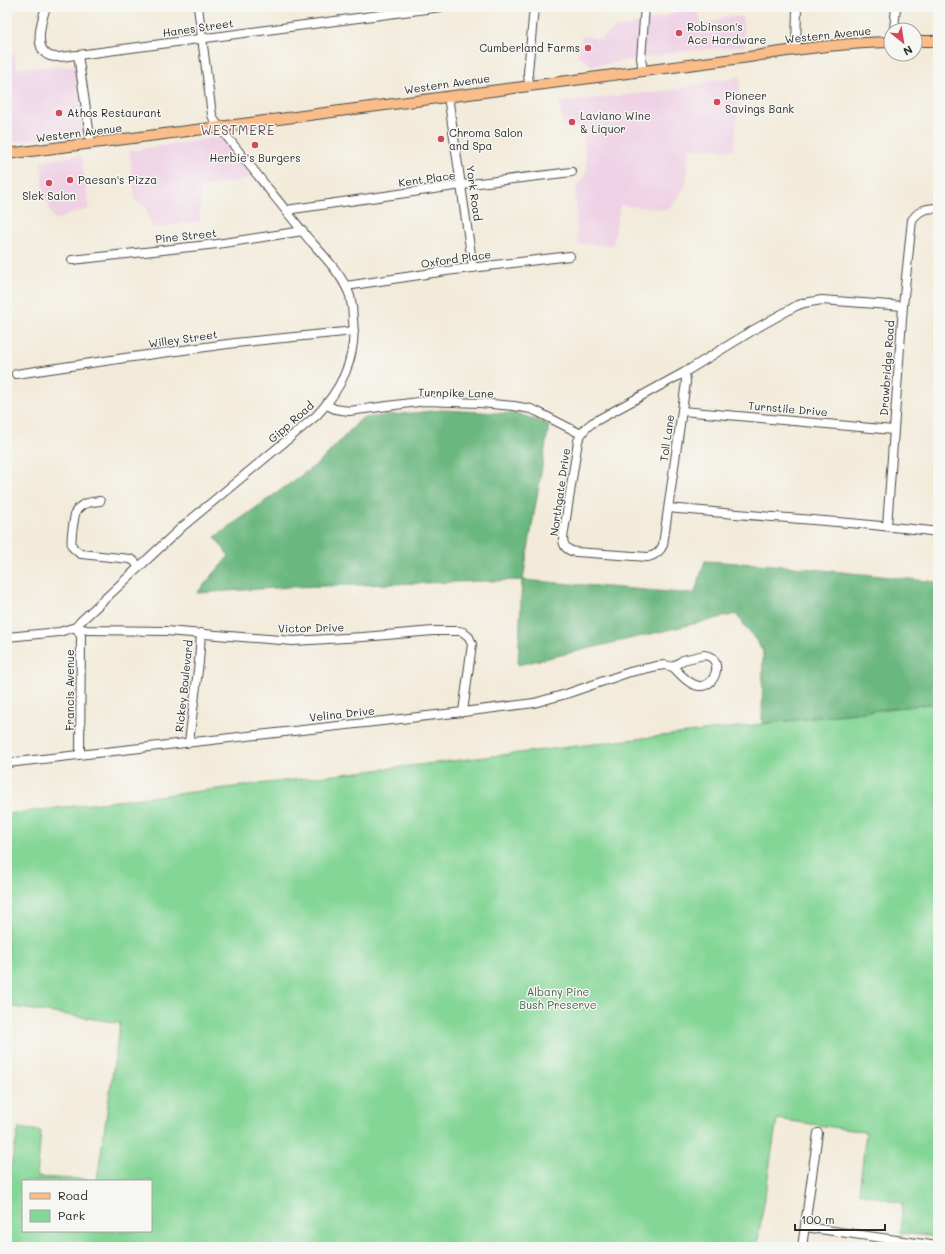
<svg xmlns="http://www.w3.org/2000/svg" width="945" height="1254" font-family="Mali,sans-serif">
  <style>
    .built { fill: #efd0e5 }
    .green { fill: #84d696; stroke: #588060; fill-rule: evenodd }
    .forest { fill: #6bb77f; stroke: #4b7155 }
    .lines { fill: none; stroke-linecap: round; stroke-linejoin: round }
    .minor-casing { stroke: #494845; stroke-width: 10 }
    .major-casing { stroke: #494845; stroke-width: 12 }
    .minor { stroke: #fff; stroke-width: 8 }
    .major { stroke: #f8bd89; stroke-width: 10 }
    .poi-dot { fill: #d1495b; stroke: #f6f6f2; stroke-width: 1.5 }
    .labels { text-anchor: middle; stroke-width: 3; stroke-linejoin: round; paint-order: stroke }
    .poi-label { font-size: 11px; fill: #2b2b2b; stroke: #f6f6f2; text-anchor: start }
    .street-label { font-size: 11px; fill: #2b2b2b; stroke: #f6f6f2 }
    .park-label { font-size: 11px; fill: #465e4b; stroke: #f6f6f2 }
    .quarter-label { font-size: 13px; letter-spacing: 1px; fill: #6e5663; stroke: #f6f6f2 }
  </style>
  <rect width="100%" height="100%" fill="#f6f6f2"/>
  <filter id="ink" filterUnits="userSpaceOnUse"><feTurbulence type="fractalNoise" baseFrequency=".025" numOctaves="2"/><feDisplacementMap in="SourceGraphic" scale="8" xChannelSelector="R" yChannelSelector="G"/><feConvolveMatrix kernelMatrix="1 2 1 2 8 2 1 2 1" color-interpolation-filters="sRGB"/></filter>
  <filter id="wash" filterUnits="userSpaceOnUse"><feTurbulence type="fractalNoise" baseFrequency=".012" numOctaves="4" result="noise"/><feDisplacementMap in="SourceGraphic" scale="16" xChannelSelector="R" yChannelSelector="G"/><feGaussianBlur stdDeviation="0.9" result="paint"/><feColorMatrix in="noise" values="0 0 0 0 0 0 0 0 0 0 0 0 0 0 0 0 0 1.4 0 .05"/><feComposite in="paint" operator="in"/></filter>
  <g filter="url(#wash)">
    <rect width="100%" height="100%" fill="#f3ebda"/>
    <!-- built -->
    <g class="built">
      <path d="M698 8 701 23 707 24 726 16 742 17 745 46 678 52 593 66 577 55 582 36 600 39 614 29 658 19 681 10Z"/>
      <path d="M14 53 17 68 76 66 79 95 85 133 7 143V54Z"/>
      <path d="M741 76 734 150 689 148 686 186 668 210 620 205 613 246 578 244 575 190 587 171 583 126 564 129 559 102 665 91 693 86 713 79 724 80Z"/>
      <path d="M214 138 223 140 248 171 250 178 200 188V221L152 228 145 205 135 201 129 151Z"/>
      <path d="M81 155 89 209 69 214 60 219 54 218 50 210 43 190 41 162Z"/>
    </g>
    <!-- green -->
    <path class="green" d="M938 703V1237L901 1233 902 1203 859 1193 866 1132 777 1119 757 1247H7V1184L19 1128 41 1131 37 1177 97 1180 120 1023 7 1006V814ZM23 1181H151V1231H23Z"/>
    <!-- forest -->
    <path class="forest" d="M442 410 519 414 549 425 523 580 694 594 705 561 774 565 938 582V703L762 724 763 650 736 614 518 665 522 580 291 587 197 593 229 556 215 537 320 462 362 418Z"/>
  </g>
  <g filter="url(#ink)">
    <g class="lines">
      <!-- minor casing -->
      <g class="minor-casing">
        <g id="minor">
          <path d="M46 7C42 19 32 49 50 56 58 59 70 55 78 55L441 7"/>
          <path d="M894 30 896 7"/>
          <path d="M796 50 797 7"/>
          <path d="M78 55 91 143"/>
          <path d="M643 71 641 58 645 7"/>
          <path d="M529 86 528 72 534 7"/>
          <path d="M448 96 473 268"/>
          <path d="M286 210 462 185 572 172"/>
          <path d="M72 260 217 244 303 231"/>
          <path d="M346 286 446 271 570 256"/>
          <path d="M685 372 686 382 663 545C660 552 656 555 648 557L576 552C568 551 563 547 563 538L578 441C581 433 585 428 592 423L685 372 755 329 796 306 804 303 822 300 903 306"/>
          <path d="M16 374 125 358 235 343 354 331"/>
          <path d="M327 405 335 409 349 411 426 401 480 403 514 406 531 409 538 412 581 434"/>
          <path d="M682 411 893 430"/>
          <path d="M100 501C94 502 86 502 81 506 78 508 76 510 75 514 74 520 70 540 72 546 74 550 78 552 81 554L130 559 134 561 139 567"/>
          <path d="M669 508C758 517 848 521 938 532"/>
          <path d="M887 526 903 306 912 220C919 210 926 208 938 208"/>
          <path d="M76 627 87 630 166 631 293 641 363 637 433 631H459L463 632 469 637 472 644 463 712"/>
          <path d="M76 627 81 636 80 754"/>
          <path d="M7 637 59 632 76 627 80 622 182 527 316 416C341 390 357 357 353 320 353 312 352 304 350 296 343 275 322 254 307 237 276 198 245 160 214 120L212 115 198 7"/>
          <path d="M704 655C725 657 716 688 699 686 689 685 680 674 673 667L683 660Z"/>
          <path d="M189 742 199 662 201 633"/>
          <path d="M7 763 463 712 534 703 566 694 630 672 657 666 665 665 673 667"/>
          <path d="M805 1227 938 1246"/>
          <path d="M802 1247 818 1133"/>
        </g>
      </g>
      <!-- major casing -->
      <g class="major-casing">
        <g id="major">
          <path d="M915 41H938"/>
          <path d="M7 154 219 127 749 57C796 49 844 43 891 42"/>
        </g>
      </g>
      <!-- minor -->
      <use href="#minor" class="minor"/>
      <!-- major -->
      <use href="#major" class="major"/>
    </g>
  </g>
  <!-- markers -->
  <g class="poi-dot">
    <circle cx="679" cy="33" r="4"/>
    <circle cx="588" cy="48" r="4"/>
    <circle cx="717" cy="102" r="4"/>
    <circle cx="59" cy="113" r="4"/>
    <circle cx="572" cy="122" r="4"/>
    <circle cx="441" cy="139" r="4"/>
    <circle cx="255" cy="145" r="4"/>
    <circle cx="70" cy="180" r="4"/>
    <circle cx="49" cy="183" r="4"/>
  </g>
  <g class="labels">
    <!-- poi labels -->
    <g class="poi-label">
      <text x="687" y="31">Robinson's<tspan x="687" dy="13">Ace Hardware</tspan></text>
      <text x="580" y="52" text-anchor="end">Cumberland Farms</text>
      <text x="725" y="100">Pioneer<tspan x="725" dy="13">Savings Bank</tspan></text>
      <text x="67" y="117">Athos Restaurant</text>
      <text x="580" y="120">Laviano Wine<tspan x="580" dy="13">&amp; Liquor</tspan></text>
      <text x="449" y="137">Chroma Salon<tspan x="449" dy="13">and Spa</tspan></text>
      <text x="255" y="162" text-anchor="middle">Herbie's Burgers</text>
      <text x="78" y="184">Paesan's Pizza</text>
      <text x="49" y="200" text-anchor="middle">Slek Salon</text>
    </g>
    <!-- street labels -->
    <g class="street-label">
      <text transform="translate(198 28) rotate(-8)" y="4">Hanes Street</text>
      <text transform="translate(828 35) rotate(-6)" y="4">Western Avenue</text>
      <text transform="translate(447 84) rotate(-8)" y="4">Western Avenue</text>
      <text transform="translate(79 133) rotate(-7)" y="4">Western Avenue</text>
      <text transform="translate(427 179) rotate(-8)" y="4">Kent Place</text>
      <text transform="translate(474 193) rotate(82)" y="4">York Road</text>
      <text transform="translate(186 236) rotate(-6)" y="4">Pine Street</text>
      <text transform="translate(456 259) rotate(-8)" y="4">Oxford Place</text>
      <text transform="translate(183 339) rotate(-8)" y="4">Willey Street</text>
      <text transform="translate(887 368) rotate(-86)" y="4">Drawbridge Road</text>
      <text transform="translate(456 393) rotate(1)" y="4">Turnpike Lane</text>
      <text transform="translate(788 409) rotate(5)" y="4">Turnstile Drive</text>
      <text transform="translate(291 422) rotate(-41)" y="4">Gipp Road</text>
      <text transform="translate(667 438) rotate(-82)" y="4">Toll Lane</text>
      <text transform="translate(560 492) rotate(-82)" y="4">Northgate Drive</text>
      <text transform="translate(311 628) rotate(-1)" y="4">Victor Drive</text>
      <text transform="translate(184 686) rotate(-84)" y="4">Rickey Boulevard</text>
      <text transform="translate(70 690) rotate(-90)" y="4">Francis Avenue</text>
      <text transform="translate(342 714) rotate(-6)" y="4">Velina Drive</text>
    </g>
    <!-- park labels -->
    <g class="park-label">
      <text x="558" y="996">Albany Pine<tspan x="558" dy="13">Bush Preserve</tspan></text>
    </g>
    <!-- quarter labels -->
    <g class="quarter-label">
      <text x="238" y="135">WESTMERE</text>
    </g>
  </g>
  <!-- margin -->
  <rect width="945" height="1254" fill="none" stroke="#f6f6f2" stroke-width="24"/>
  <!-- legend -->
  <rect x="22" y="1180" width="130" height="52" fill="#f6f6f2" stroke="#a5a5a2"/>
  <rect x="30" y="1193" width="20" height="6" fill="#f8bd89" stroke="#a5a5a2"/>
  <text x="58" y="1200" font-size="12" fill="#2b2b2b">Road</text>
  <rect x="30" y="1210" width="20" height="12" fill="#84d696" stroke="#a5a5a2"/>
  <text x="58" y="1220" font-size="12" fill="#2b2b2b">Park</text>
  <!-- north arrow -->
  <g transform="translate(903 42) rotate(150)"><circle r="19" fill="#f6f6f2" stroke="#a5a5a2"/>
  <path d="M0-3L7 15L0 10L-7 15Z" fill="#d1495b"/>
  <text y="-6" font-size="11" font-weight="bold" text-anchor="middle" fill="#2b2b2b">N</text>
  </g>
  <!-- scale -->
  <path d="M795 1224v6h90v-6" fill="none" stroke="#2b2b2b" stroke-width="2"/>
  <text x="801" y="1224" font-size="12" fill="#2b2b2b" stroke="#f6f6f2" stroke-width="3" paint-order="stroke">100 m</text>
</svg>
